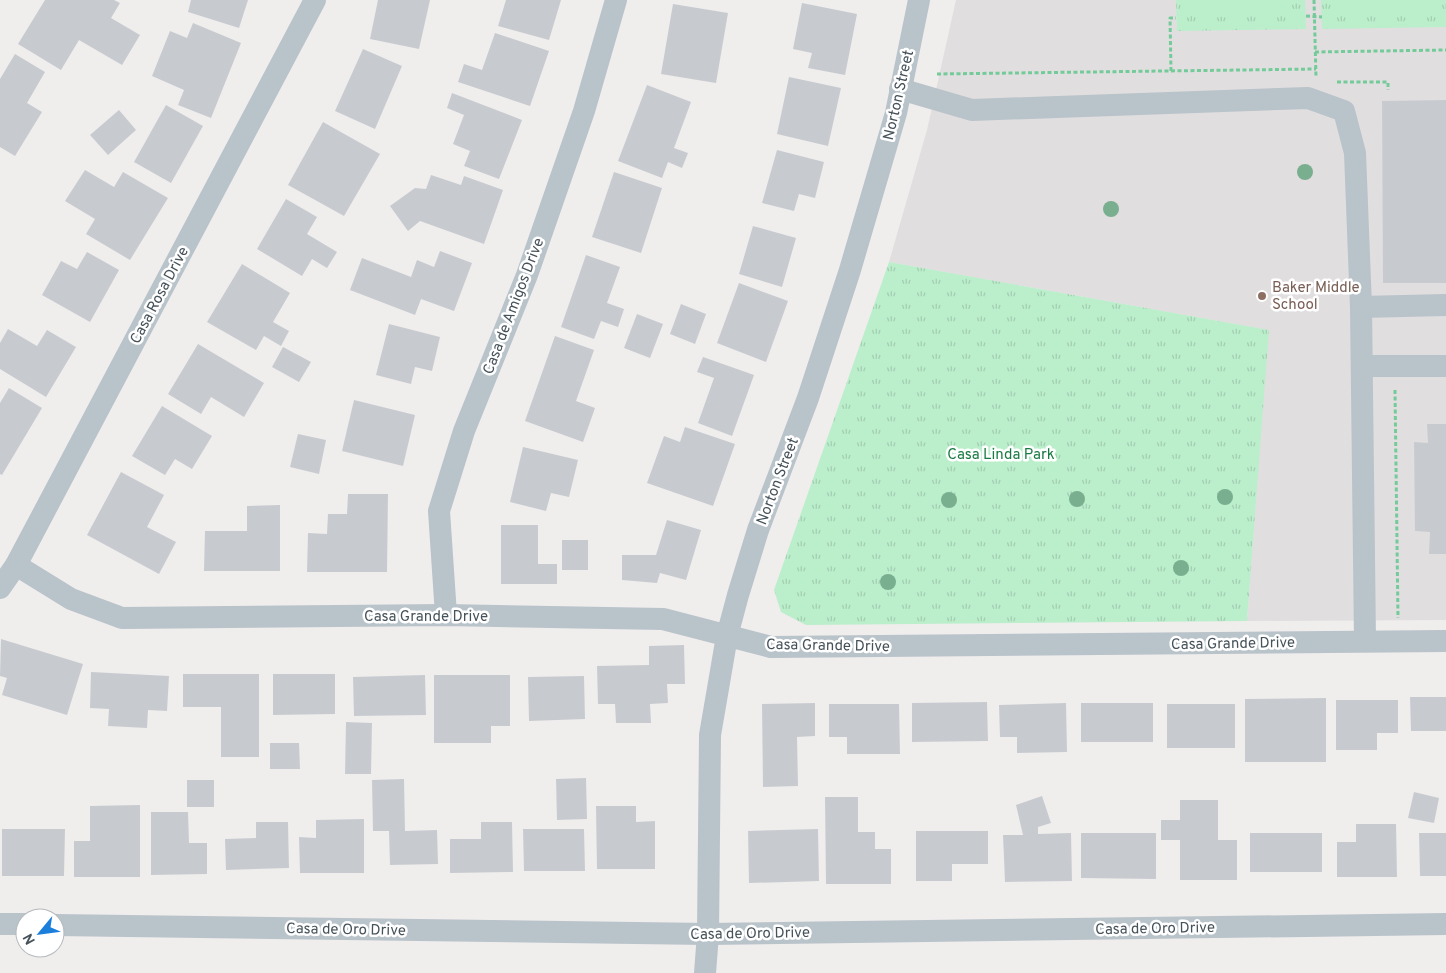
<svg xmlns="http://www.w3.org/2000/svg" width="1446" height="973" font-family="Overpass,sans-serif">
  <style>
    .education { fill: #e1dedf }
    .grass { fill: url(#grass-tufts) }
    .pitch { fill: #bbeecb }
    .building { fill: #c7cbd0 }
    .lines { fill: none; stroke-linecap: round; stroke-linejoin: round }
    .path { stroke: #74cb9a; stroke-width: 3; stroke-dasharray: 4 2.5; stroke-linecap: butt }
    .minor { stroke: #b9c3ca; stroke-width: 22 }
    .tree { fill: #79ae8f }
    .education-dot { fill: #8d6e63; stroke: #fff; stroke-width: 2 }
    .labels { text-anchor: middle; stroke-width: 5; stroke-linejoin: round; paint-order: stroke }
    .street-label { font-size: 15px; fill: #46525a; stroke: #fff }
    .education-label { font-size: 15px; fill: #785e54; stroke: #fff; text-anchor: start }
    .park-label { font-size: 15px; fill: #187a42; stroke: #fff }
  </style>
  <defs>
    <pattern id="grass-tufts" width="24" height="20" patternUnits="userSpaceOnUse" patternTransform="scale(1.25)"><rect width="24" height="20" fill="#bbeecb"/><path d="M3 7l-1-3M5 7V3M7 7l1-3M15 17l-1-3M17 17v-4M19 17l1-3" fill="none" stroke="#a2ceb1"/></pattern>
  </defs>
  <rect width="100%" height="100%" fill="#f0eded"/>
  <!-- education -->
  <path class="education" d="M956 0H1446V620L1247 621 1268 330 889 262 927 130Z"/>
  <!-- grass -->
  <g class="grass">
    <path d="M1176 0H1305L1306 29 1177 31Z"/>
    <path d="M1321 0H1446V27L1322 29Z"/>
    <path d="M889 262 1269 330 1247 621 806 625 781 612 774 590Z"/>
  </g>
  <!-- pitch -->
  <g class="pitch">
    <path d="M1199 0H1284V16L1199 17Z"/>
    <path d="M1343 0H1429V14L1344 16Z"/>
  </g>
  <!-- building -->
  <g class="building">
    <path d="M45 0H114L120 3 111 18 140 35 122 65 79 40 61 70 18 44Z"/>
    <path d="M191 0H248L239 28 188 12Z"/>
    <path d="M378 0H430L419 49 370 39Z"/>
    <path d="M506 0H561L549 40 498 26Z"/>
    <path d="M802 3 857 14 845 75 808 68 812 53 793 49Z"/>
    <path d="M673 4 728 13 716 83 661 74Z"/>
    <path d="M193 23 241 43 211 118 178 105 184 90 152 76 170 31 187 38Z"/>
    <path d="M495 33 549 51 530 106 458 82 464 64 482 70Z"/>
    <path d="M363 49 402 66 375 129 335 111Z"/>
    <path d="M15 54 45 72 27 103 42 112 15 156 0 147V79Z"/>
    <path d="M789 77 841 88 828 146 777 134Z"/>
    <path d="M647 85 691 102 674 148 688 153 682 168 668 162 662 178 618 161Z"/>
    <path d="M452 93 522 120 499 179 464 166 470 151 453 144 464 115 447 108Z"/>
    <path d="M1446 100V283H1383L1382 101Z"/>
    <path d="M166 105 203 126 171 183 134 162Z"/>
    <path d="M119 110 136 130 108 155 90 135Z"/>
    <path d="M323 122 380 154 344 216 288 185Z"/>
    <path d="M777 150 824 162 815 198 799 194 794 211 762 203Z"/>
    <path d="M85 170 114 187 123 172 168 198 130 260 86 234 95 219 65 201Z"/>
    <path d="M614 172 662 188 641 253 592 237Z"/>
    <path d="M431 175 461 185 464 176 503 190 484 244 420 221 408 231 390 206 415 188 426 189Z"/>
    <path d="M286 199 317 217 307 234 337 252 327 268 312 259 302 276 257 249Z"/>
    <path d="M753 226 796 238 782 287 739 274Z"/>
    <path d="M440 251 472 263 454 311 421 299 415 315 350 290 362 258 411 277 417 260 434 267Z"/>
    <path d="M87 252 119 270 90 322 42 295 61 261 77 269Z"/>
    <path d="M586 255 620 267 607 303 624 309 618 327 601 321 594 339 561 327Z"/>
    <path d="M242 264 290 293 273 322 289 331 281 346 264 336 256 350 207 322Z"/>
    <path d="M739 283 788 301 766 362 717 343Z"/>
    <path d="M681 304 706 314 695 344 670 334Z"/>
    <path d="M637 314 663 324 650 358 624 348Z"/>
    <path d="M389 324 440 337 432 371 415 367 411 384 376 375Z"/>
    <path d="M8 329 37 346 47 330 76 347 46 397 0 369V343Z"/>
    <path d="M555 336 594 350 576 401 595 408 583 442 525 421Z"/>
    <path d="M198 344 264 383 244 417 211 397 201 414 168 394Z"/>
    <path d="M283 347 311 362 299 382 272 367Z"/>
    <path d="M703 357 754 375 732 436 698 423 714 378 697 372Z"/>
    <path d="M9 388 42 408 2 475 0 474V403Z"/>
    <path d="M354 400 415 415 403 466 342 451Z"/>
    <path d="M162 406 212 436 192 469 175 459 165 475 132 456Z"/>
    <path d="M1427 424H1446V554H1429L1430 532 1415 531 1414 442 1428 443Z"/>
    <path d="M685 427 735 444 713 506 647 483 664 436 680 442Z"/>
    <path d="M298 434 326 440 319 474 290 467Z"/>
    <path d="M523 447 578 460 569 497 551 493 546 511 510 502Z"/>
    <path d="M121 472 164 495 147 527 176 542 159 574 87 535Z"/>
    <path d="M348 494H388L387 572H307L308 533 327 534 328 514H347Z"/>
    <path d="M280 505V571H204L205 531H247V506Z"/>
    <path d="M667 520 701 530 686 580 660 573 657 583 622 580V555H656Z"/>
    <path d="M501 525H538V564H557V584H501Z"/>
    <rect x="562" y="540" width="26" height="30"/>
    <path d="M1 639 83 664 67 715 2 695 7 678 0 676Z"/>
    <path d="M684 645 685 684H667L668 703 650 704 651 723H616L615 704H598L597 666 649 665V646Z"/>
    <path d="M91 672 169 676 167 711 148 710 147 728 108 726 109 709 90 708Z"/>
    <path d="M183 674H259V757H221V707H183Z"/>
    <path d="M273 674H335V714L273 715Z"/>
    <path d="M425 675 426 715 354 716 353 677Z"/>
    <path d="M434 675H510V726H491V743H434Z"/>
    <path d="M584 676 585 719 529 721 528 677Z"/>
    <path d="M1410 697H1446V731H1411Z"/>
    <path d="M1326 698V762H1245V699Z"/>
    <path d="M1336 700H1398V733H1377V750H1336Z"/>
    <path d="M987 702 988 741 912 742V703Z"/>
    <path d="M815 703V736L797 737 798 786 763 787 762 704Z"/>
    <path d="M1066 703 1067 752 1017 753V737H1000L999 705Z"/>
    <rect x="1081" y="703" width="72" height="39"/>
    <path d="M829 704H899L900 754H847V737H829Z"/>
    <rect x="1167" y="704" width="68" height="44"/>
    <path d="M346 722 372 723 371 774H345Z"/>
    <path d="M270 743H299L300 769H270Z"/>
    <path d="M586 778 587 819 557 820 556 779Z"/>
    <path d="M404 779 405 831 437 830 438 864 390 865 389 831H373L372 780Z"/>
    <rect x="187" y="780" width="27" height="27"/>
    <path d="M1414 792 1439 798 1434 823 1408 818Z"/>
    <path d="M1042 796 1051 823 1038 827V834L1071 833 1072 881 1005 882 1003 835H1023L1016 805Z"/>
    <path d="M825 797H858V832H875V849H891V884H826Z"/>
    <path d="M1180 800H1218V840H1237V880H1180V840H1161V820H1180Z"/>
    <path d="M140 805V877H74V841H90V806Z"/>
    <path d="M596 806H636V822L655 821V869H597Z"/>
    <path d="M151 812H188L189 843H207V874L151 875Z"/>
    <path d="M364 819V873H300L299 837 316 838V820Z"/>
    <path d="M256 822H288L289 868 226 870 225 839 256 838Z"/>
    <path d="M481 822H512L513 872 450 873V839H481Z"/>
    <path d="M1356 824H1396L1397 877H1337V842H1356Z"/>
    <path d="M2 829H65L64 876H2Z"/>
    <path d="M523 829H584L585 871H524Z"/>
    <path d="M818 829 819 881 749 883 748 831Z"/>
    <path d="M916 831H988V864H952V881H916Z"/>
    <path d="M1081 833H1156V879L1081 878Z"/>
    <rect x="1250" y="833" width="72" height="39"/>
    <path d="M1419 833H1446V876H1420Z"/>
  </g>
  <g class="lines">
    <!-- path -->
    <g class="path">
      <path d="M1314 0 1316 77"/>
      <path d="M1306 16 1322 17"/>
      <path d="M1315 52 1446 50"/>
      <path d="M1171 71 1170 18H1176"/>
      <path d="M937 74 1316 69"/>
      <path d="M1337 82H1388V90"/>
      <path d="M1395 390 1398 618"/>
    </g>
    <!-- minor -->
    <g class="minor">
      <path d="M900 89 972 110 1308 98 1344 111 1355 153 1361 307 1365 641"/>
      <path d="M1361 307 1446 305"/>
      <path d="M1362 366H1446"/>
      <path d="M16 565 71 599 122 618 446 615 663 619 771 647 1446 641"/>
      <path d="M0 588 16 565 315 0"/>
      <path d="M446 615 439 511 464 431 527 275 584 111 616 0"/>
      <path d="M0 924H25"/>
      <path d="M55 925 708 934 1446 924"/>
      <path d="M705 973 708 934 710 735 727 636 738 595 758 530 808 398 850 270 896 113 919 0"/>
    </g>
  </g>
  <!-- trees -->
  <g class="tree">
    <circle cx="1305" cy="172" r="8"/>
    <circle cx="1111" cy="209" r="8"/>
    <circle cx="1225" cy="497" r="8"/>
    <circle cx="1077" cy="499" r="8"/>
    <circle cx="949" cy="500" r="8"/>
    <circle cx="1181" cy="568" r="8"/>
    <circle cx="888" cy="582" r="8"/>
  </g>
  <!-- markers -->
  <circle class="education-dot" cx="1262" cy="296" r="5"/>
  <g class="labels">
    <!-- street labels -->
    <g class="street-label">
      <text transform="translate(898 95) rotate(-77)" y="5">Norton Street</text>
      <text transform="translate(159 295) rotate(-62)" y="5">Casa Rosa Drive</text>
      <text transform="translate(513 306) rotate(-69)" y="5">Casa de Amigos Drive</text>
      <text transform="translate(777 481) rotate(-69)" y="5">Norton Street</text>
      <text x="426" y="621">Casa Grande Drive</text>
      <text transform="translate(1233 643) rotate(-1)" y="5">Casa Grande Drive</text>
      <text transform="translate(828 645) rotate(1)" y="5">Casa Grande Drive</text>
      <text transform="translate(1155 928) rotate(-1)" y="5">Casa de Oro Drive</text>
      <text transform="translate(346 929) rotate(1)" y="5">Casa de Oro Drive</text>
      <text transform="translate(750 933) rotate(-1)" y="5">Casa de Oro Drive</text>
    </g>
    <!-- education labels -->
    <g class="education-label">
      <text x="1272" y="292">Baker Middle<tspan x="1272" dy="17">School</tspan></text>
    </g>
    <!-- park labels -->
    <g class="park-label">
      <text x="1001" y="459">Casa Linda Park</text>
    </g>
  </g>
  <!-- north arrow -->
  <g transform="translate(40 933) rotate(241)"><circle r="24" fill="#ffffff" stroke="#b5babd"/>
  <path d="M0-4L9 19L0 12L-9 19Z" fill="#1c7edb"/>
  <text y="-8" font-size="14" font-weight="bold" text-anchor="middle" fill="#46525a">N</text>
  </g>
</svg>
